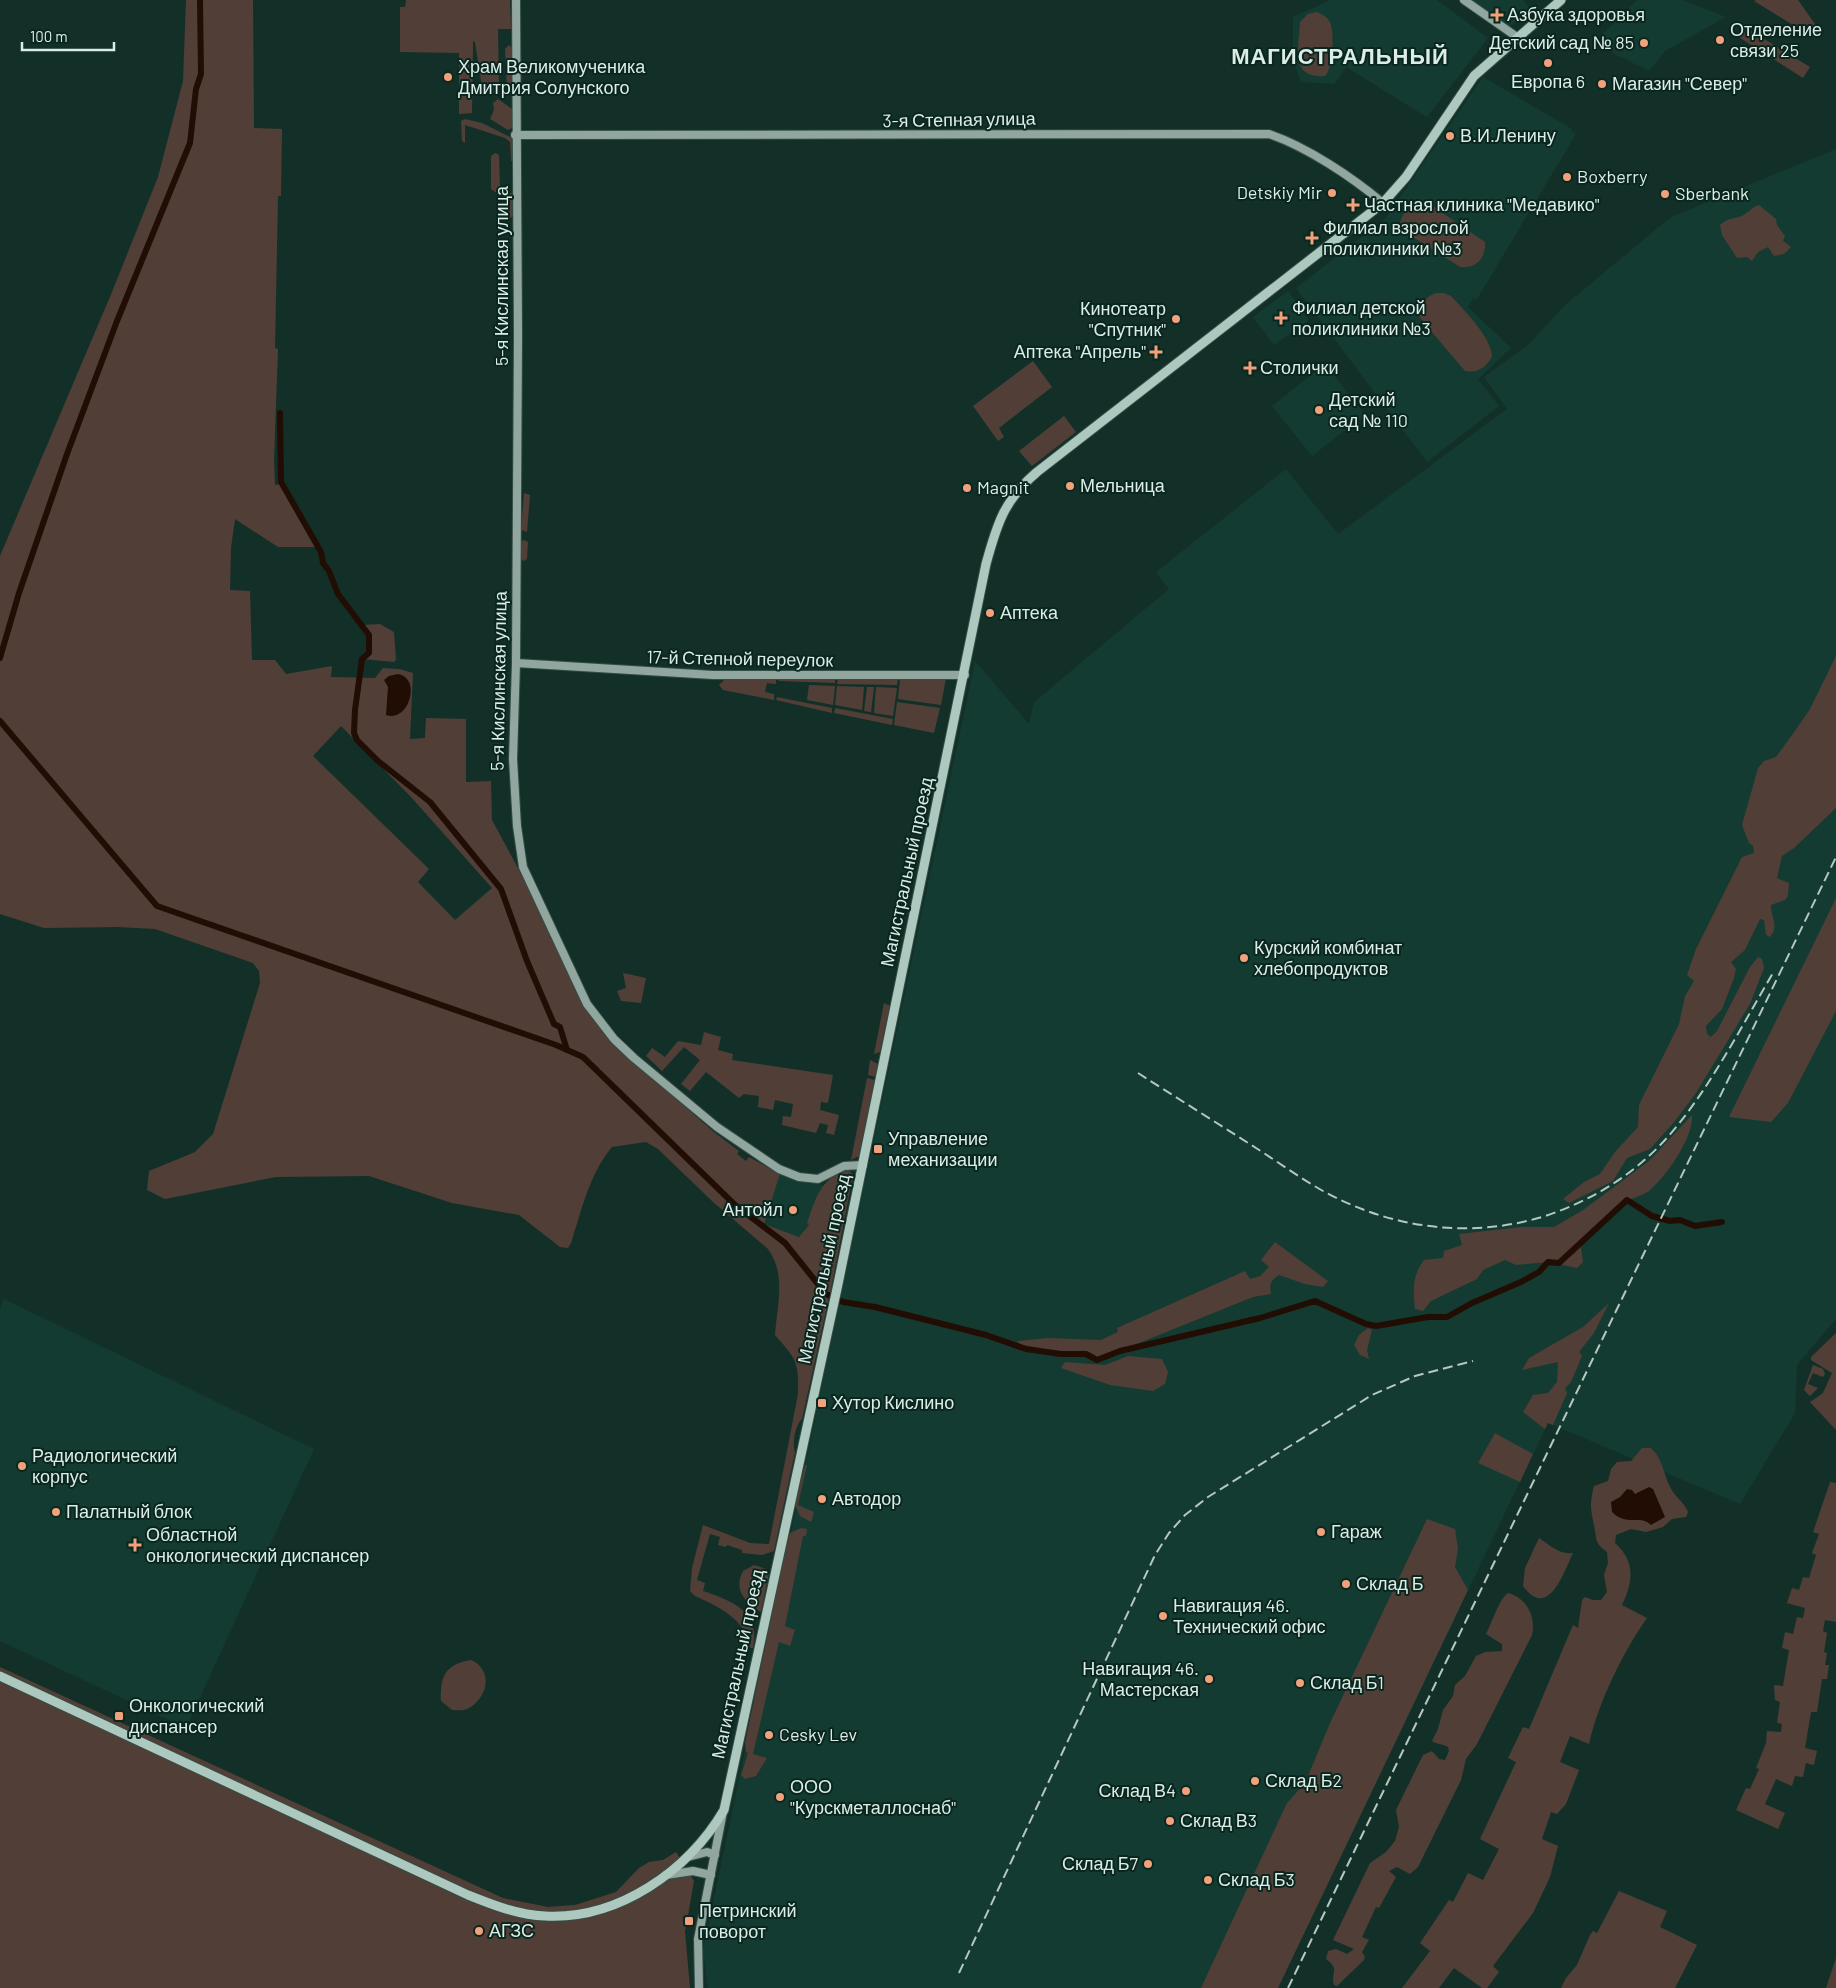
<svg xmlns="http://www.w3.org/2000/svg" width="1836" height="1988" font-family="Barlow,sans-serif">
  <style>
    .built { fill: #133b31 }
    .green { fill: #513f37; fill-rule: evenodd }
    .water { fill: #220d04 }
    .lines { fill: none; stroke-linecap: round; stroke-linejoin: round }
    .canal { stroke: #220d04; stroke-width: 6 }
    .secondary-casing { stroke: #334e46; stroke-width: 10 }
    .primary-casing { stroke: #334e46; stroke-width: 11 }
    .secondary { stroke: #91a69f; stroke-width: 8 }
    .primary { stroke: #adc8bf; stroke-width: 9 }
    .rail { stroke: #b5c7c1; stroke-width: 2; stroke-dasharray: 10 5; stroke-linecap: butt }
    .poi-dot { fill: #f1a17c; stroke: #09261f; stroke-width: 2 }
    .labels { text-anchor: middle; stroke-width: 4; stroke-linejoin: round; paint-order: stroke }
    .poi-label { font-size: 18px; fill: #dcece6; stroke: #09261f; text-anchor: start }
    .street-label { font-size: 18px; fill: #dcece6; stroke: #09261f }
    .district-label { font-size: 22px; font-weight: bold; letter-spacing: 1px; fill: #dcece6; stroke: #09261f }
  </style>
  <rect width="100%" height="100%" fill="#133028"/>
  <!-- built -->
  <g class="built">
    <path d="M1330 0H1437L1488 38 1427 117 1346 67 1334 84 1301 82 1293 60V17Z"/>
    <path d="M1473 0H1523L1530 9 1514 24 1507 27 1471 3Z"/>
    <path d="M1637 0H1683L1726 17 1665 51 1649 71 1613 53 1602 35Z"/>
    <path d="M1483 77 1572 129 1571 131 1576 134 1477 299H1473L1468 307 1511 348 1478 379 1499 406 1427 462 1296 288 1385 219Z"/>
    <path d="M1836 149V1319L1797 1365 1795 1413 1740 1504 1548 1423 1278 1988H708L703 1950 975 661 1029 724 1034 702 1169 589 1156 572 1286 469 1338 534 1507 409 1484 377 1527 346 1565 305 1671 217Z"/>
    <path d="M1288 291 1309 320 1274 345 1253 317Z"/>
    <path d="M1325 364 1365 415 1312 456 1272 406Z"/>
    <path d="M782 1168 827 1187 805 1240 763 1224Z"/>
    <path d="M4 1299 314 1449 186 1728 0 1641V1309Z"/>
  </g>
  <!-- green -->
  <g class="green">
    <path d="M186 0H253L254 128 282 129 281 196H278L275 348 278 349 274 461 275 485 282 484 315 547H278L235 519 231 548 230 590 250 591 252 660H275L286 674 332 666 331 677 375 678 383 668 399 669 413 673 410 739 425 738 426 718 466 719V782L491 781 492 820 526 883 584 1005 609 1035 607 1038 715 1133 739 1151 737 1154 746 1161 749 1157 780 1174 764 1224 799 1237 809 1225 807 1223C816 1197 820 1179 848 1169L853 1175 830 1294 809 1274 811 1280 829 1297 802 1419C795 1425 792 1444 795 1452L774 1551 762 1555 742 1553V1550L727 1545 726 1547 718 1545 720 1537 710 1534 697 1580 705 1583 703 1591C731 1600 761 1612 753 1648H750C745 1618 719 1607 695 1596L690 1591 692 1568 703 1525 750 1543 769 1544 798 1394C799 1361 796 1359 775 1335 777 1305 787 1273 767 1248L713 1202 658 1149 646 1142 612 1147C589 1175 582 1209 571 1243L568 1248 560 1247 519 1215 452 1203 369 1176 276 1177 165 1199 147 1190 149 1171 195 1152 213 1134 260 983 259 971 253 963 155 929 118 927 44 928 0 914V556L112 292 158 177 183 81ZM341 726 411 797 492 888 455 920 418 882 429 869 313 756Z"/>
    <path d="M406 0H510L511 29H498L499 92 483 94 475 42 473 41 472 113 459 114V53L400 52V7H405Z"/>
    <path d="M1756 0H1798L1815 24 1811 36 1754 1Z"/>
    <path d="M1316 12C1322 14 1329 17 1331 25 1334 35 1333 69 1325 76 1289 79 1299 47 1300 22L1308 14Z"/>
    <path d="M1743 26 1810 67 1803 78 1737 36Z"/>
    <path d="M509 45 512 48V91L509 95 507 92 505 49Z"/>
    <path d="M498 99 512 109V128L508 130 490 119 494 110 493 103Z"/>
    <path d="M465 119 482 123 512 138 514 161H511L510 142 505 138 465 125V143L462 141 461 121Z"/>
    <path d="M495 153 499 155 500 186 514 195 513 215 510 219 505 218 499 195 491 189V156Z"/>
    <path d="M1416 201 1428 203 1485 242C1486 258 1476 269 1460 267L1405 232 1400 223C1402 214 1408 206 1416 201Z"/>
    <path d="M1759 205 1776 219 1777 225 1785 236 1783 241 1791 247 1784 254 1774 256 1768 247 1758 252 1752 261 1747 257 1737 258 1722 235 1720 225C1728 218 1733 219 1742 216 1748 213 1752 207 1759 205Z"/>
    <path d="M1436 293H1444L1451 296C1464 310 1492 338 1492 357 1485 368 1478 373 1465 371L1420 318C1420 306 1424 297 1436 293Z"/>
    <path d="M1033 361 1052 387 999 428 1004 437 998 441 973 406Z"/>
    <path d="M1064 416 1076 432 1032 466 1019 451Z"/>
    <path d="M524 493 530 495 527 532 521 530Z"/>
    <path d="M524 540 528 542 527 559 524 561 520 559V542Z"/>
    <path d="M380 624 394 632 396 660 394 662 362 659 369 653V635L363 625Z"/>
    <path d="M1836 656V808L1794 848 1782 856 1777 878 1789 883 1788 896 1785 900 1771 905C1770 915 1780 926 1770 937L1766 935 1764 920 1760 919 1745 950 1731 962 1736 969 1734 978 1722 1009 1706 1026 1707 1034 1711 1037 1717 1031 1750 967 1758 957 1762 959 1764 968 1750 1004 1696 1093 1675 1121 1650 1149 1627 1158 1613 1181 1569 1203 1563 1199 1584 1182 1600 1174 1615 1152 1638 1127 1639 1105 1679 1024 1685 996 1694 981 1687 975 1696 949 1742 857 1754 853 1753 846 1749 843 1742 825 1758 768 1764 761 1776 757 1797 728 1810 709Z"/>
    <path d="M946 678 941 705 898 699 900 679Z"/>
    <path d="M725 679H776V684L767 683 765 692 774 694V700L723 690 719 685Z"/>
    <path d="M779 679H835V683L779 681Z"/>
    <path d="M838 679H898L897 685 837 684Z"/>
    <path d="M809 685 835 686 833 705 807 700Z"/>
    <path d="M837 686 864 687 862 710 835 705Z"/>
    <path d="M867 687H874L871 712 864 711Z"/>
    <path d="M876 687 897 688 893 716 874 713Z"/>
    <path d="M777 697 832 708V713L776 700Z"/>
    <path d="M897 702 940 708 934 733 894 725Z"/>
    <path d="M835 708 893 719 892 725 834 713Z"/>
    <path d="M1836 898V1011L1788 1103 1771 1122 1729 1117Z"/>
    <path d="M623 973 646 978 641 1003 621 1001 617 991 626 988Z"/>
    <path d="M884 1003 890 1006 880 1052 874 1054Z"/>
    <path d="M704 1032 721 1037 718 1050 733 1054 732 1060 833 1075 828 1103 821 1102 820 1110 839 1115 834 1135 826 1133 828 1125 820 1123 816 1133 782 1125 783 1116 791 1117 793 1104 775 1100 773 1110 758 1107 759 1096 744 1094 739 1098 706 1072 690 1091 681 1084 700 1060 684 1047 662 1071 646 1056 652 1048 665 1057 678 1041 701 1045Z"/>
    <path d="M870 1060 878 1064 876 1077 868 1075Z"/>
    <path d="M867 1078 875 1080 859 1156 851 1160Z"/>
    <path d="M1692 1115C1694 1137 1666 1177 1649 1191 1640 1197 1629 1198 1621 1205 1607 1217 1594 1230 1580 1241L1583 1262 1577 1268 1548 1262 1516 1265 1505 1260 1483 1270 1477 1279 1431 1301 1423 1311 1415 1309C1413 1290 1412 1276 1424 1260L1443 1258 1444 1251 1462 1245 1459 1234 1521 1227H1554L1583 1210 1649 1161Z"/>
    <path d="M1275 1242 1328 1281 1323 1287 1305 1284 1279 1275C1271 1280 1269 1284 1271 1294L1253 1297 1097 1360 1086 1354H1061L1019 1344 1017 1341 1048 1338 1101 1340 1118 1332 1117 1328 1245 1271 1250 1279 1260 1276 1269 1267 1261 1260Z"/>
    <path d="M1609 1303 1594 1333 1579 1352 1582 1356 1571 1382 1565 1388 1567 1393 1553 1425 1548 1423 1545 1429 1523 1412 1533 1395 1548 1393 1557 1382 1558 1362 1522 1370 1529 1358 1583 1327Z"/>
    <path d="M1368 1328 1372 1330 1367 1350 1369 1359 1360 1355 1354 1345 1359 1335Z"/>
    <path d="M1836 1333V1430L1810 1402 1823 1393 1832 1373 1811 1360V1357Z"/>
    <path d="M1128 1356 1162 1359 1168 1372 1165 1384 1153 1391 1110 1385 1061 1368 1065 1362 1105 1365Z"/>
    <path d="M1813 1365 1823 1369 1825 1374 1823 1377 1813 1373 1808 1384 1818 1388 1810 1396 1804 1390Z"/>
    <path d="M1495 1433 1533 1454 1520 1482 1478 1463Z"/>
    <path d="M1642 1448H1651C1663 1459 1663 1473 1670 1487 1675 1497 1684 1502 1688 1512L1686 1517 1672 1519 1663 1527 1646 1532 1631 1529 1616 1535 1615 1543C1636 1562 1633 1582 1622 1605L1647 1618C1623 1652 1598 1703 1589 1744L1570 1736 1560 1762 1579 1770 1566 1804 1557 1814 1551 1812 1542 1839 1558 1846 1550 1877 1533 1913 1493 1966 1499 1972 1487 1988H1482L1454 1968 1439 1988H1402L1430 1951 1420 1943 1449 1900 1453 1902 1468 1873 1483 1880 1499 1849 1480 1839 1516 1762 1508 1758 1523 1727 1529 1729 1573 1625 1578 1628 1582 1600 1585 1597 1593 1600H1601L1607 1592 1604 1575 1608 1563 1607 1552C1594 1543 1597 1539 1594 1525 1590 1507 1590 1503 1594 1486L1608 1481 1611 1469 1617 1462 1631 1461Z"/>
    <path d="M805 1465H807L798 1505 814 1512 811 1522 800 1516 795 1505Z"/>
    <path d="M1830 1482 1836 1483V1622L1825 1620 1823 1631 1827 1633 1824 1652 1827 1653 1825 1665H1829L1827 1679H1822L1817 1712H1811L1805 1748 1817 1751 1814 1765 1806 1763 1803 1777 1795 1776 1792 1786 1776 1779 1765 1804 1785 1813 1778 1829 1736 1810 1746 1788 1750 1789 1759 1769 1756 1768 1766 1743 1767 1731 1781 1732 1782 1724 1777 1723 1780 1702 1775 1700 1774 1685 1783 1686 1789 1650 1782 1648 1785 1632 1793 1634 1797 1617 1803 1618 1805 1608 1787 1603 1792 1588 1799 1590 1803 1577 1809 1578 1816 1555 1812 1553 1819 1534 1813 1532Z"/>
    <path d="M1427 1519 1455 1529 1458 1549 1455 1567 1468 1590 1278 1988H1201L1287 1803 1305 1783 1331 1721Z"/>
    <path d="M801 1528 807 1529 806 1536H803L785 1626 795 1630 790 1646 779 1642 753 1754 767 1758 756 1776 745 1779 741 1775 748 1753 746 1752 745 1743 786 1545 790 1533Z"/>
    <path d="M1539 1538C1550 1545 1559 1555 1573 1553 1564 1572 1548 1621 1523 1586L1525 1568Z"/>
    <path d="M754 1565 766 1569 769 1573 761 1612C745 1602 733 1590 743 1571Z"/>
    <path d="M1508 1593C1527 1598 1536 1617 1532 1635L1477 1744 1466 1759 1461 1780 1418 1867 1410 1874 1397 1867 1389 1871 1396 1877 1379 1908 1376 1907 1362 1937 1369 1940 1362 1952 1365 1957 1364 1960 1337 1986 1334 1985C1330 1972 1341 1970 1326 1959L1328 1951 1336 1949 1347 1954 1354 1949 1333 1940 1370 1863 1386 1852 1395 1841 1399 1827 1396 1810 1423 1755 1432 1751 1439 1759 1445 1760 1449 1751 1448 1747C1442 1743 1437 1745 1432 1741L1438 1729 1443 1710 1453 1696 1455 1685 1465 1676 1476 1656 1485 1652 1502 1651V1644L1486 1634C1492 1623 1499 1599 1508 1593Z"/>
    <path d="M471 1660C494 1670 488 1699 467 1709 463 1711 456 1710 452 1710L441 1701C440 1677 445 1664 471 1660Z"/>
    <path d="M0 1667 503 1898 548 1907 575 1905 616 1892 639 1868 649 1862 663 1860 676 1852 694 1881 685 1932 690 1988H0Z"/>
    <path d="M1619 1891 1667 1911 1660 1927 1697 1945 1675 1988H1561L1566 1978 1577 1965 1590 1935 1593 1931 1597 1933Z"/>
    <path d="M1836 1958V1988H1826Z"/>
  </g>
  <!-- water -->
  <g class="water">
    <path d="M398 674C422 678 409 723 386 715L388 687 384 680 389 676Z"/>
    <path d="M1649 1487 1653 1489 1665 1517 1651 1525C1640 1514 1627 1527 1612 1512L1611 1502 1620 1497 1627 1489 1632 1490 1635 1494Z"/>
  </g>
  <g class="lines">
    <!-- canal -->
    <g class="canal">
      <path d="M280 413 281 482 321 552 323 563 329 571 338 594 369 635V653L362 659 355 710 354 733 357 740 378 761 430 802 501 889 527 961 554 1024 560 1027 567 1050"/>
      <path d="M0 658 19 593 67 454 117 321 190 143 196 89 201 74 200 0"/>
      <path d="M0 721 157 906 556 1045 583 1057 735 1205 785 1243 826 1294 843 1302 875 1307 986 1335 1026 1349 1061 1354H1086L1097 1360 1120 1351 1260 1318 1315 1301 1366 1324 1376 1326 1428 1317H1447L1472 1303 1521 1282 1539 1272 1548 1262 1559 1263 1627 1200 1652 1216 1670 1221 1680 1220 1695 1226 1722 1222"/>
    </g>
    <!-- secondary casing -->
    <g class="secondary-casing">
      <g id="secondary">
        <path d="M516 0 518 336 516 663 513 759 517 826 523 867 587 1004 614 1039 634 1058 717 1127 779 1169 799 1177 818 1179 844 1166 863 1165"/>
        <path d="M1464 0 1517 37"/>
        <path d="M515 135 1269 134C1307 147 1352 177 1383 203"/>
        <path d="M516 663 713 675H965"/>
        <path d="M688 1857 707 1852 715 1855"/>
        <path d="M666 1875 693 1871 711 1875"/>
        <path d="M699 1988 698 1939 723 1812"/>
      </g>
    </g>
    <!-- primary casing -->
    <g class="primary-casing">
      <path id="primary" d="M0 1676 468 1895C493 1905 518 1915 545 1916 618 1920 688 1871 724 1810L838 1284 986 564C997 524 1004 500 1037 472L1383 203 1406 177 1474 76 1561 0"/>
    </g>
    <!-- secondary -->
    <use href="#secondary" class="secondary"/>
    <!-- primary -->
    <use href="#primary" class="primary"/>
    <!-- rail -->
    <g class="rail">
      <path d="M1138 1073C1177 1098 1217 1123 1256 1148 1278 1162 1300 1178 1323 1191 1390 1228 1468 1239 1542 1217 1589 1202 1631 1177 1665 1140 1707 1094 1741 1027 1773 973"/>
      <path d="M959 1973 1155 1555 1169 1533 1185 1515 1208 1497 1372 1395 1415 1376 1473 1361"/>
      <path d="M1288 1988 1836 857"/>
    </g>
  </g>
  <!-- markers -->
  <g class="poi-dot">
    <path d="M1494.5 7.5h5v5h5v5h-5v5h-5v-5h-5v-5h5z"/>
    <circle cx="1720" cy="40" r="5"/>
    <circle cx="1644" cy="43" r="5"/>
    <circle cx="1548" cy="63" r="5"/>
    <circle cx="448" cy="77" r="5"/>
    <circle cx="1602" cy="84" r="5"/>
    <circle cx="1450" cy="136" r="5"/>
    <circle cx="1567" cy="177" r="5"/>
    <circle cx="1332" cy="193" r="5"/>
    <circle cx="1665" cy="194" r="5"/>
    <path d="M1350.5 197.5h5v5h5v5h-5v5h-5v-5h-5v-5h5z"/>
    <path d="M1309.5 230.5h5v5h5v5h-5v5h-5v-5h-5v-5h5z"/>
    <path d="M1278.5 310.5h5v5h5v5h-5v5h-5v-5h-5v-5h5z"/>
    <circle cx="1176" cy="319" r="5"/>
    <path d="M1153.5 344.5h5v5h5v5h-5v5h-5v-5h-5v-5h5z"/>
    <path d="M1247.5 360.5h5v5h5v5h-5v5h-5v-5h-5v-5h5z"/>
    <circle cx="1319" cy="410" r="5"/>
    <circle cx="1070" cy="486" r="5"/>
    <circle cx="967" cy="488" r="5"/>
    <circle cx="990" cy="613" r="5"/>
    <circle cx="1244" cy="958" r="5"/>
    <rect x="873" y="1144" width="10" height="10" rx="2.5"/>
    <circle cx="793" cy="1210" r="5"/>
    <rect x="817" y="1398" width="10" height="10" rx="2.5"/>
    <circle cx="22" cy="1466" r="5"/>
    <circle cx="822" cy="1499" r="5"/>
    <circle cx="56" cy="1512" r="5"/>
    <circle cx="1321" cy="1532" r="5"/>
    <path d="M132.5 1537.5h5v5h5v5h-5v5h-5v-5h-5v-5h5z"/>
    <circle cx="1346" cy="1584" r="5"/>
    <circle cx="1163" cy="1616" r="5"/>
    <circle cx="1209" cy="1679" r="5"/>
    <circle cx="1300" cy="1683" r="5"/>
    <rect x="114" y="1711" width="10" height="10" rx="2.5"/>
    <circle cx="769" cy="1735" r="5"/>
    <circle cx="1255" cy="1781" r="5"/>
    <circle cx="1186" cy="1791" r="5"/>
    <circle cx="780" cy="1797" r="5"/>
    <circle cx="1170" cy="1821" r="5"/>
    <circle cx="1148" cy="1864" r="5"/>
    <circle cx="1208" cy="1880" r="5"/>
    <rect x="684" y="1916" width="10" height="10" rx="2.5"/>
    <circle cx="479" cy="1931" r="5"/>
  </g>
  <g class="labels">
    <!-- poi labels -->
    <g class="poi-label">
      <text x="1507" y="21">Азбука здоровья</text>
      <text x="1730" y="36">Отделение<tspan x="1730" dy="21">связи 25</tspan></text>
      <text x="1634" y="49" text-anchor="end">Детский сад № 85</text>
      <text x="458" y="73">Храм Великомученика<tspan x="458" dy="21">Дмитрия Солунского</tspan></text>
      <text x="1548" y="88" text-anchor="middle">Европа 6</text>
      <text x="1612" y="90">Магазин "Север"</text>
      <text x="1460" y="142">В.И.Ленину</text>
      <text x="1577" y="183">Boxberry</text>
      <text x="1322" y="199" text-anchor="end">Detskiy Mir</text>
      <text x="1675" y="200">Sberbank</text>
      <text x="1364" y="211">Частная клиника "Медавико"</text>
      <text x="1323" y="234">Филиал взрослой<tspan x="1323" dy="21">поликлиники №3</tspan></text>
      <text x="1292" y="314">Филиал детской<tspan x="1292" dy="21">поликлиники №3</tspan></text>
      <text x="1166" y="315" text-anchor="end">Кинотеатр<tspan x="1166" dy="21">"Спутник"</tspan></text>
      <text x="1146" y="358" text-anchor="end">Аптека "Апрель"</text>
      <text x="1260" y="374">Столички</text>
      <text x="1329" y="406">Детский<tspan x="1329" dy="21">сад № 110</tspan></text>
      <text x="1080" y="492">Мельница</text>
      <text x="977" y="494">Magnit</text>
      <text x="1000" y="619">Аптека</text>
      <text x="1254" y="954">Курский комбинат<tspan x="1254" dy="21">хлебопродуктов</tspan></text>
      <text x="888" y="1145">Управление<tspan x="888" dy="21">механизации</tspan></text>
      <text x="783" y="1216" text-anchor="end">Антойл</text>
      <text x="832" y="1409">Хутор Кислино</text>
      <text x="32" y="1462">Радиологический<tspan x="32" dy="21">корпус</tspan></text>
      <text x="832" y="1505">Автодор</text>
      <text x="66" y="1518">Палатный блок</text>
      <text x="1331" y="1538">Гараж</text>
      <text x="146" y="1541">Областной<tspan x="146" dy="21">онкологический диспансер</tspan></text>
      <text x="1356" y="1590">Склад Б</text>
      <text x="1173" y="1612">Навигация 46.<tspan x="1173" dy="21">Технический офис</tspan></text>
      <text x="1199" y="1675" text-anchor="end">Навигация 46.<tspan x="1199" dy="21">Мастерская</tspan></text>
      <text x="1310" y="1689">Склад Б1</text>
      <text x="129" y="1712">Онкологический<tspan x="129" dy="21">диспансер</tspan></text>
      <text x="779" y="1741">Cesky Lev</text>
      <text x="1265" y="1787">Склад Б2</text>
      <text x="790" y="1793">ООО<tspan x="790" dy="21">"Курскметаллоснаб"</tspan></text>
      <text x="1176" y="1797" text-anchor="end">Склад В4</text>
      <text x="1180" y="1827">Склад В3</text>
      <text x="1138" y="1870" text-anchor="end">Склад Б7</text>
      <text x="1218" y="1886">Склад Б3</text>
      <text x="699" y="1917">Петринский<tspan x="699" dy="21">поворот</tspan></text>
      <text x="489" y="1937">АГЗС</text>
    </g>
    <!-- street labels -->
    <g class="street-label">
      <text transform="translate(959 120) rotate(-1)" y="6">3-я Степная улица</text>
      <text transform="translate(502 276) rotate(-90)" y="6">5-я Кислинская улица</text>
      <text transform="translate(740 659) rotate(1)" y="6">17-й Степной переулок</text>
      <text transform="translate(499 681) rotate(-89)" y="6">5-я Кислинская улица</text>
      <text transform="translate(907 872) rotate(-78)" y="6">Магистральный проезд</text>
      <text transform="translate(824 1269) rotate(-78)" y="6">Магистральный проезд</text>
      <text transform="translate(738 1664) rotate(-78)" y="6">Магистральный проезд</text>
    </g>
    <!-- district labels -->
    <g class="district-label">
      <text x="1340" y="64">МАГИСТРАЛЬНЫЙ</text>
    </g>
  </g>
  <!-- scale -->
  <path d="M22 42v8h92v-8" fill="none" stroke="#dcece6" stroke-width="2.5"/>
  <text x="30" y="42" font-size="15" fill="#dcece6" stroke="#09261f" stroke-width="4" paint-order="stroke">100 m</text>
</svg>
